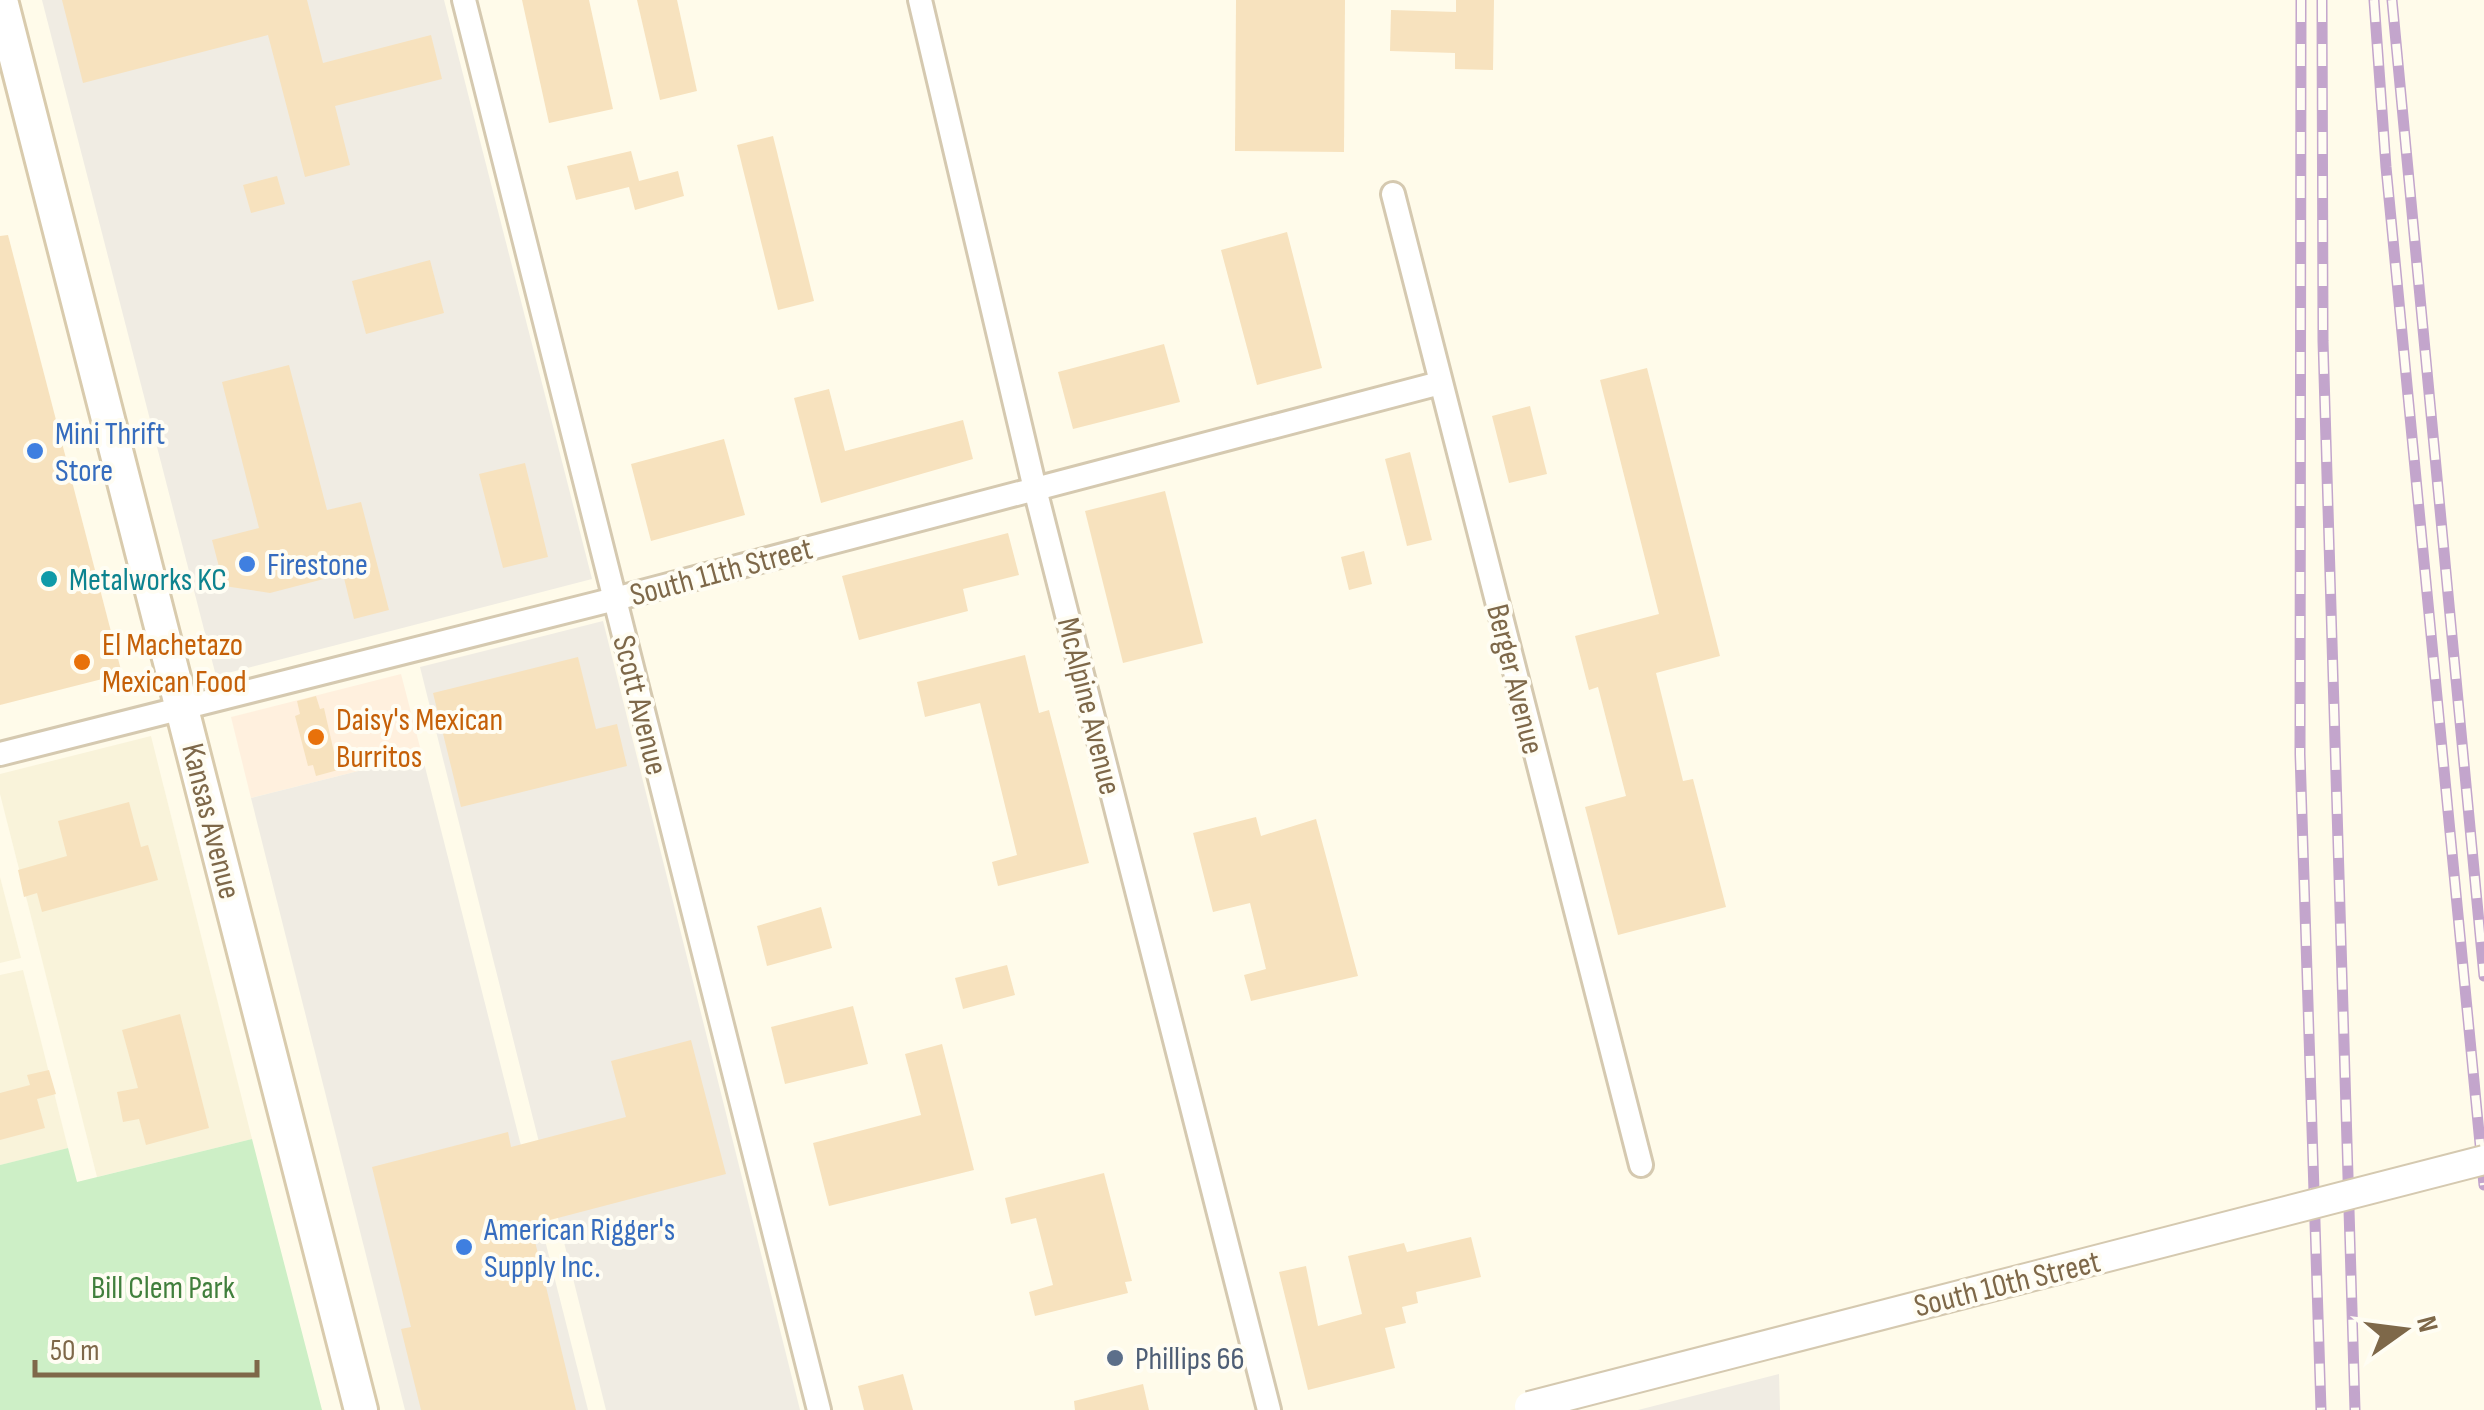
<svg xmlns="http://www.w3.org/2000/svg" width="2484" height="1410" font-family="'Sofia Sans Condensed',sans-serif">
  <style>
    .residential { fill: #f9f3da }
    .commercial { fill: #fff0de }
    .industrial { fill: #f0ece3 }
    .green { fill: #cdefc6 }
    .building { fill: #f7e2be }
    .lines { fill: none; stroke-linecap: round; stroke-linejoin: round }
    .minor-casing { stroke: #d5c9b0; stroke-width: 28 }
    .secondary-casing { stroke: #d9cbad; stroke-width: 38 }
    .minor { stroke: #fff; stroke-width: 22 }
    .secondary { stroke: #fff; stroke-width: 32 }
    .rail-casing { stroke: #c3a5cc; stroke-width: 11 }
    .rail { stroke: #fffdf3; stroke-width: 8; stroke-dasharray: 22; stroke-linecap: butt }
    .tertiary-bridge-casing { stroke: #d5c9b0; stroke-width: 32; stroke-linecap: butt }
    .tertiary-bridge { stroke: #fff; stroke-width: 28 }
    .shop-dot { fill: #3f7fe0; stroke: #fffdf3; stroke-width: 4 }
    .culture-dot { fill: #0f9aa8; stroke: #fffdf3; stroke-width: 4 }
    .food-dot { fill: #e8710a; stroke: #fffdf3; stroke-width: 4 }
    .service-dot { fill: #5c6f8a; stroke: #fffdf3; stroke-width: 4 }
    .labels { text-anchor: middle; stroke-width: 8; stroke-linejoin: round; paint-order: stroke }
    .shop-label { font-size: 32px; fill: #366cbe; stroke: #fffdf3; text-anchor: start }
    .street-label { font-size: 32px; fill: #7e6849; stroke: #fffdf3 }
    .culture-label { font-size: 32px; fill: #0d838f; stroke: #fffdf3; text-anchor: start }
    .food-label { font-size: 32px; fill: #c56008; stroke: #fffdf3; text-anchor: start }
    .park-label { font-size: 32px; fill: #417f3c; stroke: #fffdf3 }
    .service-label { font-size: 32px; fill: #4e5e75; stroke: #fffdf3; text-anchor: start }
  </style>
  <rect width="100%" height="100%" fill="#fffbea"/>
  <!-- residential -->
  <g class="residential">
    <path d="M151 736 252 1139 97 1177 0 794V774Z"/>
    <path d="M0 877 21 958 0 963Z"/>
    <path d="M23 970 68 1148 0 1165V975Z"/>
  </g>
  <!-- commercial -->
  <path class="commercial" d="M401 674 422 755 251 798 231 717Z"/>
  <!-- industrial -->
  <g class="industrial">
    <path d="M42 0H444L592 579 216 676Z"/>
    <path d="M603 621 800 1410H606L420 667Z"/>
    <path d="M422 755 588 1410H405L251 798Z"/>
    <path d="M1779 1374 1780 1410H1638Z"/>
  </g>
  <!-- green -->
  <path class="green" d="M252 1139 322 1410H0V1165L68 1148 77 1182Z"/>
  <!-- building -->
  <g class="building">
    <path d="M62 0H307L323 63 431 35 442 79 335 106 350 165 305 177 268 35 83 83Z"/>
    <path d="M522 0H589L613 109 549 123Z"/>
    <path d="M637 0H677L697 91 660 100Z"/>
    <path d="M1236 0H1345L1344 152 1235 151Z"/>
    <path d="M1456 0H1494L1493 70 1455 69V53L1390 51 1391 10 1456 12Z"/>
    <path d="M773 136 814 301 778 310 737 145Z"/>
    <path d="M631 151 639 181 678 171 684 196 635 210 629 187 576 200 567 166Z"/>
    <path d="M277 176 285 204 251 213 243 185Z"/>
    <path d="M1287 232 1322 368 1257 385 1221 250Z"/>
    <path d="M8 235 122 674 0 705V236Z"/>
    <path d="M430 260 444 313 366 334 352 281Z"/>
    <path d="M1164 344 1180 402 1073 429 1058 372Z"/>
    <path d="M289 365 327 510 361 502 389 610 354 619 343 574 270 593 224 586 212 540 259 528 222 382Z"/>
    <path d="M1647 368 1720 656 1656 673 1683 781 1693 779 1726 907 1618 935 1585 807 1626 796 1598 687 1589 690 1575 636 1659 614 1600 380Z"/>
    <path d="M829 389 845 451 963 420 973 459 821 503 794 398Z"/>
    <path d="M1530 406 1547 474 1509 483 1492 416Z"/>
    <path d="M724 439 745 515 651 541 631 464Z"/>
    <path d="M1410 452 1432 540 1407 546 1385 459Z"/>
    <path d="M525 463 548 557 503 568 479 474Z"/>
    <path d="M1165 491 1203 643 1123 663 1085 511Z"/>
    <path d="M1008 533 1019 575 963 589 968 611 859 640 842 576Z"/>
    <path d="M1364 551 1372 584 1349 590 1341 557Z"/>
    <path d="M1025 655 1039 713 1049 710 1089 863 998 886 992 862 1017 855 980 703 925 717 917 682Z"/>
    <path d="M578 657 596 729 617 724 627 766 461 807 433 693Z"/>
    <path d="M316 696 320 709 324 708 338 770 316 776 313 765 308 766 295 716 300 714 297 701Z"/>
    <path d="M129 802 141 847 148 845 158 880 42 912 37 893 24 897 18 870 67 856 58 821Z"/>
    <path d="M1256 817 1261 836 1316 819 1358 976 1251 1001 1244 975 1266 969 1250 903 1213 912 1193 833Z"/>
    <path d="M821 907 832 948 767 966 757 926Z"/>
    <path d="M1007 965 1015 995 963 1009 955 978Z"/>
    <path d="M853 1006 868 1064 785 1084 771 1027Z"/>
    <path d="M180 1014 209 1128 146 1145 139 1119 123 1122 117 1092 138 1088 122 1030Z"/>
    <path d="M691 1040 726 1174 531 1225 576 1410H421L401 1329 411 1327 372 1167 508 1132 511 1147 626 1117 611 1061Z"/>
    <path d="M942 1044 974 1170 829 1206 813 1143 921 1115 905 1054Z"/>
    <path d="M49 1070 56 1094 37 1099 45 1128 0 1140V1093L30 1085 27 1075Z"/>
    <path d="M1104 1173 1132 1281 1125 1282 1128 1293 1035 1316 1029 1292 1053 1285 1036 1218 1011 1224 1005 1198Z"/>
    <path d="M1471 1237 1481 1277 1416 1292 1418 1303 1402 1307 1406 1323 1385 1328 1395 1368 1308 1390 1279 1272 1306 1266 1318 1326 1362 1314 1348 1256 1404 1243 1407 1252Z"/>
    <path d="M903 1374 913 1410H864L858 1386Z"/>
    <path d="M1143 1384 1149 1410H1075L1074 1401Z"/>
  </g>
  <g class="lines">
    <!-- minor casing -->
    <g class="minor-casing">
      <g id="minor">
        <path d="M464 0 819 1410"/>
        <path d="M920 0 1035 489 1269 1410"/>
        <path d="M1393 194 1641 1165"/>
        <path d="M0 754 615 599 1440 383"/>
      </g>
    </g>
    <!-- secondary casing -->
    <g class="secondary-casing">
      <path id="secondary" d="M1 0 361 1410"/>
    </g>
    <!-- minor -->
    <use href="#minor" class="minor"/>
    <!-- secondary -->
    <use href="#secondary" class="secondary"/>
    <!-- rail casing -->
    <g class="rail-casing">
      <g id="rail">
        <path d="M2301 0 2300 754 2321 1410"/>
        <path d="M2322 0 2323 341 2355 1410"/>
        <path d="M2374 0 2386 167 2484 1185"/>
        <path d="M2392 0 2484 976"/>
      </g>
    </g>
    <!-- rail -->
    <use href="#rail" class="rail"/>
    <!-- tertiary-bridge casing -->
    <g class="tertiary-bridge-casing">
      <path id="tertiary-bridge" d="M1529 1406 2484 1160"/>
    </g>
    <!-- tertiary-bridge -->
    <use href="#tertiary-bridge" class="tertiary-bridge"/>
  </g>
  <!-- markers -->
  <g class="shop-dot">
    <circle cx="35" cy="451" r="10"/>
    <circle cx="247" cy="564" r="10"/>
    <circle cx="464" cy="1247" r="10"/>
  </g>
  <circle class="culture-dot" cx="49" cy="579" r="10"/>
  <g class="food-dot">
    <circle cx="82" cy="662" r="10"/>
    <circle cx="316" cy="737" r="10"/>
  </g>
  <circle class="service-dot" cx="1115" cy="1358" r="10"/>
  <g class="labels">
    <!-- shop labels -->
    <g class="shop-label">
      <text x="55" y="444">Mini Thrift<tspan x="55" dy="37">Store</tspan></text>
      <text x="267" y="575">Firestone</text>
      <text x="484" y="1240">American Rigger's<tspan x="484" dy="37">Supply Inc.</tspan></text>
    </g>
    <!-- street labels -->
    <g class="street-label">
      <text transform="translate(721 571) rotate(-15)" y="11">South 11th Street</text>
      <text transform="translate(1516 679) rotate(76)" y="11">Berger Avenue</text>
      <text transform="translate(641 705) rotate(76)" y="11">Scott Avenue</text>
      <text transform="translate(1090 706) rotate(76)" y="11">McAlpine Avenue</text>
      <text transform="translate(212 821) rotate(76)" y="11">Kansas Avenue</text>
      <text transform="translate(2007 1283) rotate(-14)" y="11">South 10th Street</text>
    </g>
    <!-- culture labels -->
    <g class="culture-label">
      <text x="69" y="590">Metalworks KC</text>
    </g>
    <!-- food labels -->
    <g class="food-label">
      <text x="102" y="655">El Machetazo<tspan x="102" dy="37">Mexican Food</tspan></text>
      <text x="336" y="730">Daisy's Mexican<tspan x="336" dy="37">Burritos</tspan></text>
    </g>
    <!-- park labels -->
    <g class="park-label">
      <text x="163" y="1298">Bill Clem Park</text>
    </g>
    <!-- service labels -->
    <g class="service-label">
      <text x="1135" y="1369">Phillips 66</text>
    </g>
  </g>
  <!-- north arrow -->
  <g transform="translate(2404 1330) rotate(76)" stroke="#fffdf3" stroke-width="8" paint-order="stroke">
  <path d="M0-8L18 38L0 25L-18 38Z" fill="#7e6849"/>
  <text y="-15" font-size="28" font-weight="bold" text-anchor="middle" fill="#7e6849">N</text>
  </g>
  <!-- scale -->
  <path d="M35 1360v15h222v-15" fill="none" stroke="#7e6849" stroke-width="5"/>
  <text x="50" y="1360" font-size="30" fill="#7e6849" stroke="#fffdf3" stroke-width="8" paint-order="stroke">50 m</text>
</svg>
